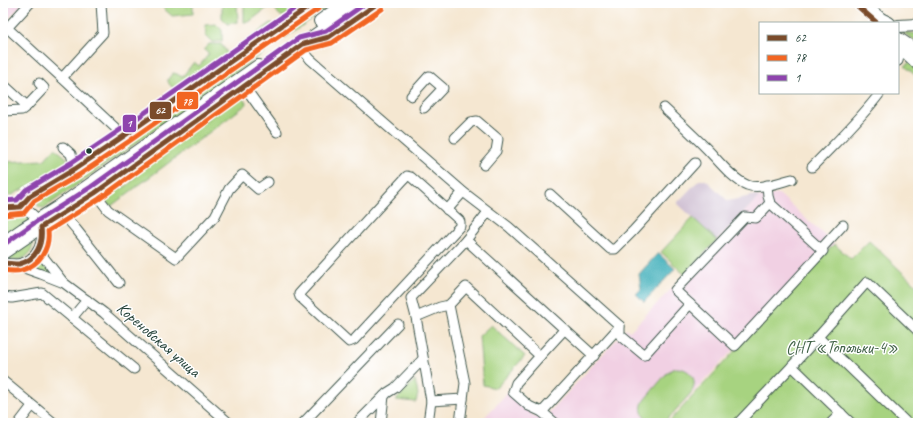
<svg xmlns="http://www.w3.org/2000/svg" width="921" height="426" font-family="Caveat,sans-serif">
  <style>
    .built { fill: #f1d0e3 }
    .industrial { fill: #cebed1 }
    .green { fill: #a7d380; stroke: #63885a }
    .water { fill: #3fafba; stroke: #2f7677 }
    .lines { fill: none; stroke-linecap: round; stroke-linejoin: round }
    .minor-casing { stroke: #3f564c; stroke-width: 11 }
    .major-casing { stroke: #3f564c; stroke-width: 14 }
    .minor { stroke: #fff; stroke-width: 9 }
    .major { stroke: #fff; stroke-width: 12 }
    .bus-1-casing { stroke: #fff; stroke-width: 8 }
    .bus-2-casing { stroke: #fff; stroke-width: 8 }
    .bus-3-casing { stroke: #fff; stroke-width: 8 }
    .bus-1 { stroke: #7a4b2a; stroke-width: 5 }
    .bus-2 { stroke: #f26522; stroke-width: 5 }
    .bus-3 { stroke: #8e44ad; stroke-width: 5 }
    .bus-dot { fill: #1f3d34; stroke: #fff; stroke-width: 1.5 }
    .labels { text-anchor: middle; stroke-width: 3; stroke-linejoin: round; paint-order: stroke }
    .street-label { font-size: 17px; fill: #1f3d34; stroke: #fff }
    .park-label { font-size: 17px; fill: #416247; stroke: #fff }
    .line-badge { stroke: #fff; stroke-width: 1.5 }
    .badge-label { font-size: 11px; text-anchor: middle; font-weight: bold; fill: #fff }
  </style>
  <rect width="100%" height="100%" fill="#fff"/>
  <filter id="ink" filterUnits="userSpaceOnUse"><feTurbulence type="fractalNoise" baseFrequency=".025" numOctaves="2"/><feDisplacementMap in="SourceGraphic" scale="8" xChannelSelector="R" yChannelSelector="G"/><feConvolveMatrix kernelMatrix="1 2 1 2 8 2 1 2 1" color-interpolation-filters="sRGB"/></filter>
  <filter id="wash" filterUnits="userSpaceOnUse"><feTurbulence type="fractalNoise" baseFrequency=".012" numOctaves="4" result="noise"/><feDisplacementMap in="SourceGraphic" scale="16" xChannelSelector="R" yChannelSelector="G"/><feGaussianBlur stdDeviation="0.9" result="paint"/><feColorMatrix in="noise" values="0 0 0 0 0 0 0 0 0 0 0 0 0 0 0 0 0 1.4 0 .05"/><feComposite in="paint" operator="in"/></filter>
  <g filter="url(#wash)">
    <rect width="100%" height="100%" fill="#f5e7d1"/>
    <!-- built -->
    <g class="built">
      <path d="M3 3H23L3 24Z"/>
      <path d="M779 194 834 244 664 423H483L484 418 508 392 534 416 547 415 626 329 630 331 685 275 759 197Z"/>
    </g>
    <!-- industrial -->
    <path class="industrial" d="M699 180H706L728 201 756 195 759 197 717 240 677 203Z"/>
    <!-- green -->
    <g class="green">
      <path d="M193 3V14L172 16 163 8V4Z"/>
      <path d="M222 3H237L238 22 228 24 222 18Z"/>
      <path d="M244 3H274L249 22H244Z"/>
      <path d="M278 3H290L292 8V12C282 20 280 17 274 7Z"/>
      <path d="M322 3H334L50 204 44 208 39 207 36 201C44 187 65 180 80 173Z"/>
      <path d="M271 23 274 24 273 26 239 50 237 49 238 47Z"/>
      <path d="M216 24 222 30V41L212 42 206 36 205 25Z"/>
      <path d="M902 32 918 34V42Z"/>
      <path d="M209 44H221L228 54 179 89C174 90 167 84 168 79L173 73 177 74 182 77 194 62 199 66 209 54 204 50Z"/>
      <path d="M910 62 918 69V78L905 66Z"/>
      <path d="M237 97 244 99 247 104 111 206 109 205 102 198 106 191C125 188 131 187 139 169Z"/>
      <path d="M55 148 68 159V165L12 195 3 197V162L44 160Z"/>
      <path d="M18 210 34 218 3 239V213L6 211Z"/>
      <path d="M693 218 717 240 685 275 661 252Z"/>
      <path d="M33 237C34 250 29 259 16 260 10 260 8 260 3 257Z"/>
      <path d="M869 241 918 287V423H668L834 244 851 259Z"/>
      <path d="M39 254 58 278 24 267Z"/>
      <path d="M491 325 525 356 496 388 483 385 479 336Z"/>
      <path d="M676 368C691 368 699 381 691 393L666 421C651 426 634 414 645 399L667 373 671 370Z"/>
      <path d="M415 380 418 394 416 402 396 400Z"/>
    </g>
    <!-- water -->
    <path class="water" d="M658 253 675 269 644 302 636 294 641 289 639 274Z"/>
  </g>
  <g filter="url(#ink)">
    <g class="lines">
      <!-- minor casing -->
      <g class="minor-casing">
        <g id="minor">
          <path d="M295 3 303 10"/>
          <path d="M3 24 62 78 124 136"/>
          <path d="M7 28 30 3"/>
          <path d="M309 42 329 37 378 3"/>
          <path d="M300 46 310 59 462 191 509 227 620 326V335L644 355 690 304 675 290 745 217 756 218 770 203 768 196 767 185"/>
          <path d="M898 61 901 48"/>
          <path d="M62 78 103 33 101 3"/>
          <path d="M3 84 27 106 44 88 39 83"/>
          <path d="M244 86 277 132"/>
          <path d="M411 96 429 76 443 88 424 108"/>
          <path d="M664 108C678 121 693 135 706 148 717 159 733 180 747 185 759 190 780 182 792 179"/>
          <path d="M3 111 22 110 27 106"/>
          <path d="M455 138 471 122 477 121 498 139 496 151 484 165"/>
          <path d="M63 147 71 154 75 169"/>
          <path d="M812 167C835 143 860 120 880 93"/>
          <path d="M407 176 411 177 459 220 460 222V226L354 340 349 342 300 297 299 294Z"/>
          <path d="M95 193 108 210 176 258 215 216 229 189 242 175 258 189 268 182"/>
          <path d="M550 194 610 249H615L633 231 695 163"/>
          <path d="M3 208 20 207 30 196 75 169 124 136 314 3"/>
          <path d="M447 210 463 192"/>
          <path d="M63 214 76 229 119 283"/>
          <path d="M466 240 594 356"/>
          <path d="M821 249 843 225"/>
          <path d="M38 250 63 282"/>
          <path d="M3 263 13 264 41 274 64 283 104 313 229 423"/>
          <path d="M13 264C16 264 19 264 22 263 44 256 48 227 31 213 28 210 24 209 20 207"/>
          <path d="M3 297 12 298 42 293 134 369"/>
          <path d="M690 304 735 346 823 251 770 203"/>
          <path d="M416 317 440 307 449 305"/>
          <path d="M72 318 87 300"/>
          <path d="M818 337 907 423"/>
          <path d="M540 356 564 330"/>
          <path d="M792 366 851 423"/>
          <path d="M3 381 54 423"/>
          <path d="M431 401 463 399"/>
          <path d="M542 412 620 326"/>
          <path d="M19 423 32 406"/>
          <path d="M303 423 398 324"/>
          <path d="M357 423 387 393 395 388 423 359"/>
          <path d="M381 423 384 396"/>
          <path d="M428 423 431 401 416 317 411 298 466 240 488 212"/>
          <path d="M460 423 465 383 449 305 466 287 540 356 516 383 513 392 529 406 542 412 555 423"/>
          <path d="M738 423 792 366 867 282 918 331"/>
          <path d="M831 423 841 413"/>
        </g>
      </g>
      <!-- major casing -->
      <g class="major-casing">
        <g id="major">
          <path d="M862 3 881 19 889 23"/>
          <path d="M320 21 345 3"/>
          <path d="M898 26 918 25"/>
          <path d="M899 39 911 47 918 49"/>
          <path d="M898 45 918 64"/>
          <path d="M3 243 23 229 58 207 258 66"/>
          <path d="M3 253 41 227 95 193 360 3"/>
        </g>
      </g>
      <!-- minor -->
      <use href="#minor" class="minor"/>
      <!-- major -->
      <use href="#major" class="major"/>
      <!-- bus-1 casing -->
      <g class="bus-1-casing">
        <g id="bus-1">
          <path d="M854 3 877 23"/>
          <path d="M3 208 20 207 30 196 75 169 124 136 314 3"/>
          <path d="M3 263C8 263 13 264 19 264 37 260 43 243 41 227L95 193 303 44 329 37 378 3"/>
        </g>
      </g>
      <!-- bus-2 casing -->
      <g class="bus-2-casing">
        <g id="bus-2">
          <path d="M3 215 24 213 34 201 79 175 128 142 318 9"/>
          <path d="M3 270C9 271 16 272 22 270 40 265 50 248 48 231L99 199 306 50 332 43 382 9"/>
        </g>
      </g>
      <!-- bus-3 casing -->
      <g class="bus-3-casing">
        <g id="bus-3">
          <path d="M3 201 17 200 26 190 71 163 120 130 302 3"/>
          <path d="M3 245 37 221 91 187 299 38 326 31 366 3"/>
        </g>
      </g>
      <!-- bus-1 -->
      <use href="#bus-1" class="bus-1"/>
      <!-- bus-2 -->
      <use href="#bus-2" class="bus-2"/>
      <!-- bus-3 -->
      <use href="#bus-3" class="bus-3"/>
    </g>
  </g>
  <!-- markers -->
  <circle class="bus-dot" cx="89" cy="151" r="3.5"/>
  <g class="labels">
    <!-- street labels -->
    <g class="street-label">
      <text transform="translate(159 339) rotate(41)" y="6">Кореновская улица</text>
    </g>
    <!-- park labels -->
    <g class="park-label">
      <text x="842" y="353">СНТ «Топольки-4»</text>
    </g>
  </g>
  <g class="line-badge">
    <rect x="176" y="91" width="23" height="19" rx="4" fill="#f26522"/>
    <rect x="149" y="101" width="23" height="19" rx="4" fill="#7a4b2a"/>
    <rect x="122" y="114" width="15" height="19" rx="4" fill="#8e44ad"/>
  </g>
  <g class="badge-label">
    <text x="187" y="105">78</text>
    <text x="160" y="114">62</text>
    <text x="129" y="127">1</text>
  </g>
  <!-- margin -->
  <rect width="921" height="426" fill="none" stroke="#fff" stroke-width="16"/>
  <!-- legend -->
  <rect x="759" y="22" width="140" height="72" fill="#ffffff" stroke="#a5b1ae"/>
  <rect x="767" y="35" width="20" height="6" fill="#7a4b2a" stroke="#a5b1ae"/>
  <text x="795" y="42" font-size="12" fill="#1f3d34">62</text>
  <rect x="767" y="55" width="20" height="6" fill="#f26522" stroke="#a5b1ae"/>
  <text x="795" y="62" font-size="12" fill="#1f3d34">78</text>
  <rect x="767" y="75" width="20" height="6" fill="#8e44ad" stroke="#a5b1ae"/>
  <text x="795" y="82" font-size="12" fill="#1f3d34">1</text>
</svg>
